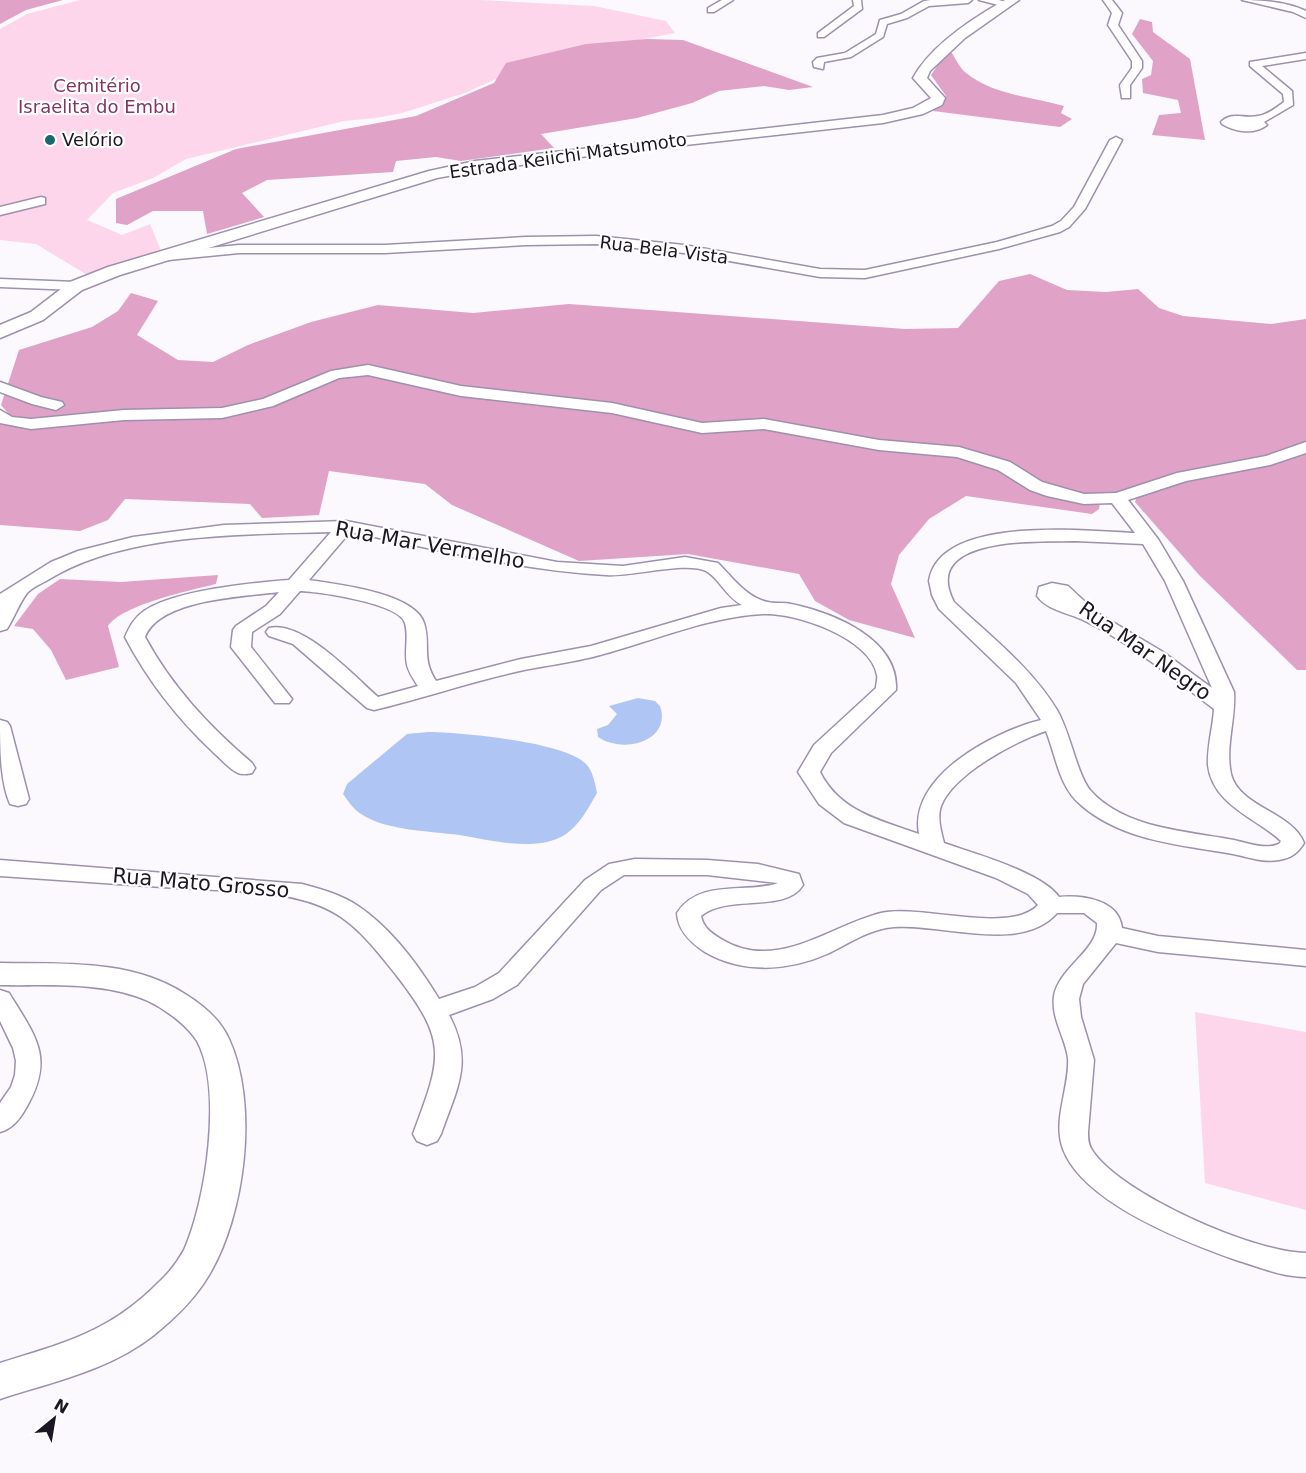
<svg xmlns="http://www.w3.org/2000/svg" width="1306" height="1473" font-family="'DejaVu Sans',sans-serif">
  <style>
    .green { fill: #fdd6eb }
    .forest { fill: #e0a2c6 }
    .water { fill: #afc6f4 }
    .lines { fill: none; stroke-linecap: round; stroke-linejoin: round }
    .minor-casing { stroke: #9d91ad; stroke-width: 3 }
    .major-casing { stroke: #9d91ad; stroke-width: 3 }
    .minor { fill: #fff; fill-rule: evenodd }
    .major { fill: #fff; fill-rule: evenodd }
    .poi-dot { fill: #1b676f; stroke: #fff; stroke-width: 2 }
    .labels { text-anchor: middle; stroke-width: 4.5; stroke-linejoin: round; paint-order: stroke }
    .far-park-label { font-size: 18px; fill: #803665; stroke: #fff }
    .far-poi-label { font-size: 18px; fill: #1c1722; stroke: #fff; text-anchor: start }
    .far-street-label { font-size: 18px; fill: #1c1722; stroke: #fff }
    .street-label { font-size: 21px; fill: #1c1722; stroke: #fff }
  </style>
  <rect width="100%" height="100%" fill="#fbf8fe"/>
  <!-- green -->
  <g class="green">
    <path d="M80 0H480L594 6 666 21 675 33 541 59 462 94 402 113 376 118 344 121 186 159 153 178 113 193 87 220 122 235 150 224 161 251 89 276 36 244 0 240V29L27 14Z"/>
    <path d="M1195 1012 1306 1032V1210L1205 1183Z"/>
  </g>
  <!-- forest -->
  <g class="forest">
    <path d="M0 0H63L26 10 0 24Z"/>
    <path d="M1140 19 1152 22 1153 32 1190 59 1205 140 1152 135 1159 115 1181 113 1178 100 1143 93 1142 79 1151 75 1153 61 1132 34Z"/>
    <path d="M647 39 683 40 813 87 789 90 764 86 719 91 692 103 637 118 541 134 554 148 461 161 436 157 396 161 393 172 267 180 242 193 264 217 207 234 203 211H153L127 225 116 223V199L236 149 416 116 494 83 506 63 586 44Z"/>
    <path d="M946 53H952C956 60 960 68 966 73 994 95 1031 97 1064 106L1061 113 1072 119 1060 127 933 111 946 96 931 75Z"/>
    <path d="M1030 274 1067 290 1106 292 1138 289 1159 308 1183 316 1271 324 1306 319V441L1265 457 1178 474 1110 495H1084L1041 483 1009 464 986 454 961 448 906 445 787 423 702 424 490 392 390 370 333 372 315 377 280 395 221 410 33 421 12 418 1 405 19 350 92 327 118 311 131 293 158 301 137 335 178 360 213 362 248 345 311 322 378 305 473 313 569 304 905 329 958 328 999 281Z"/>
    <path d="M366 373 576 406 638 417 678 428 701 431 763 428 957 455 1100 503 1099 509 1092 514 966 496 929 519 899 555 891 584 915 638 849 620 815 601 799 574 688 554 579 561 452 505 425 484 329 471 319 515 262 518 250 504 125 499 108 520 80 531 0 525V424L29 428 110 420 223 416 272 406 325 382Z"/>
    <path d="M1306 451V670H1297L1200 576 1135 502 1137 496 1187 479Z"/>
    <path d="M218 575 216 584C191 590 122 605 108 626L119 667 66 680 51 650 33 629 14 626 38 594 60 579 121 582Z"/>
  </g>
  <!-- water -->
  <g class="water">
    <path d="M638 698 655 701 660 706C672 740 625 755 598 737L597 729 608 725 617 714 609 706Z"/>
    <path d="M428 732C460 732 563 742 585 763 593 770 595 783 597 793 587 810 578 829 559 838 530 851 490 840 459 835 431 831 386 831 361 814 354 810 348 801 343 794L347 784 407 734Z"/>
  </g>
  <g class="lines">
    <!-- minor casing -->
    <g class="minor-casing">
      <g id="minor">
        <path d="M722 0H733L714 12H708V8Z"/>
        <path d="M853 0H861L862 9 824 37H818V33L854 6Z"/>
        <path d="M931 0H972L968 3 929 6 907 18 887 24 883 37 851 57 824 62 823 69 814 67 813 62 817 58 845 53 876 34 880 20 901 14 924 1Z"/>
        <path d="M979 0H999L1011 4 1006 7Z"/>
        <path d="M1103 0H1112L1122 13 1118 25 1142 61V68L1130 85V98H1122L1120 85 1132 68V61L1108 25 1112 13Z"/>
        <path d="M1242 0C1262 0 1287 2 1306 11V18L1293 12Z"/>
        <path d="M1306 53V59L1262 66 1292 91 1293 105 1264 122 1267 125C1254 135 1235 132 1222 124L1221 122C1232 111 1244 119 1258 116 1267 115 1276 108 1284 102L1283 94 1250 66V62Z"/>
        <path d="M1116 137 1122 140 1085 209 1069 227 1060 232 999 249 865 278 820 277 684 253 596 244 526 245 385 253H239L158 261 151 257 158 253 239 245H385L526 237 596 236 684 245 820 269 865 270 997 242 1052 226 1061 221 1074 207 1110 140Z"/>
        <path d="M41 197 45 198V204L0 215V207Z"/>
        <path d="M0 279 76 282 83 286 76 290 0 287Z"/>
        <path d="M368 365 461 386 612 403 702 423 764 419 879 440 959 447 1010 462 1042 482 1084 494 1116 493 1177 473 1266 456 1306 442V453L1270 465 1186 481 1128 500 1158 539 1183 581 1234 692C1236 718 1225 747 1231 774 1239 807 1292 812 1304 843 1298 853 1291 858 1279 860 1263 863 1248 857 1233 854 1182 845 1122 841 1081 805 1059 787 1056 756 1046 731 1016 741 953 774 941 806 937 818 941 831 944 843 972 853 1042 872 1059 897 1081 895 1119 899 1122 928L1158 936 1306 950V966L1158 952 1116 943 1083 984 1079 999 1081 1017 1094 1060 1088 1132C1088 1138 1088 1144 1092 1150 1120 1194 1255 1253 1306 1253V1277C1282 1277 1259 1267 1236 1260 1185 1242 1083 1203 1063 1149 1052 1120 1070 1087 1068 1058 1065 1037 1051 1018 1054 996 1059 967 1099 950 1097 923L1084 913H1057C1019 956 935 920 886 928 865 932 846 945 827 954 789 971 742 974 705 952 691 943 678 931 677 913 699 878 747 894 778 883L707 875H624L601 890 517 985 493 999 449 1015C474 1062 457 1088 441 1134L437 1141 427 1145 417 1141 413 1134C441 1058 449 1043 397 976 380 955 363 932 341 917 297 887 228 892 177 888 118 884 59 880 0 876V860L302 884C321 889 342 895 358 906 391 928 419 966 439 999L475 987 499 973 585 880 609 864 635 859 707 860 758 864 799 874 803 885C785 914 729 893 701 916 703 927 711 933 721 939 776 973 829 926 881 913 920 904 1010 935 1038 905L1028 894 996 878 844 823 819 804 798 772 814 745 876 688C876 684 878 679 877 675 871 638 795 612 763 614 707 617 653 641 600 655 575 662 549 665 524 670 473 681 424 698 374 710L367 708 293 644 269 636 266 632 269 628C303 620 354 676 378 697L418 686C414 680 409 673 407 665 404 652 409 637 405 623 399 603 320 592 300 591L280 614 252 632 251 647 292 699 289 703H275L231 647 233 630 236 626 266 606 279 592C242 597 160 599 145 637 172 687 209 726 252 763L255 768 252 773C247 774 243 775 238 773 229 769 220 758 213 752 177 718 148 681 125 637 130 626 134 618 144 611 175 590 251 583 289 580L331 532C242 535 123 532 46 581 40 584 32 588 27 593 19 604 14 618 7 629L0 631V594L51 562 78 551 133 537 224 525 346 521 557 562 623 566 685 557 718 563C733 578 747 598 768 602 776 604 784 602 791 604 834 613 899 639 896 690L831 753 820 772C840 812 880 820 919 834 908 776 995 731 1041 720L1016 683 939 609 932 595 929 581C939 514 1088 531 1135 533L1112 503 1084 504 1047 496 1030 490 998 470 957 457 879 450 764 429 702 433 612 413 461 396 368 375 339 378 273 406 222 418 124 420 31 429 0 423V410L12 417 31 419 124 410 222 408 263 399 331 371ZM350 532C435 549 520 570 606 575 632 577 686 561 706 571 719 578 726 597 742 605L721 608 591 646 521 659 436 681C421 658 431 645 424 623 415 593 336 584 309 580ZM1076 541 1143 544 1165 581 1212 688 1163 652 1096 612 1068 586 1052 583 1039 587 1037 596C1046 609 1067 613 1081 619 1129 642 1172 677 1214 709 1213 727 1207 747 1208 765 1212 804 1256 818 1281 841L1279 844C1265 850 1248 843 1234 840 1187 831 1124 829 1090 790 1077 774 1070 732 1057 710 1031 667 990 636 954 602 919 535 1041 542 1076 541Z"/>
        <path d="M0 382 41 397 62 402 64 405 56 410 32 404 0 392Z"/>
        <path d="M0 720 7 722 10 726 29 799 26 804 18 806 10 804C0 781 0 746 0 720Z"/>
        <path d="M0 990 9 993C36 1037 55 1058 26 1108 20 1119 12 1129 0 1132V1103L11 1087 15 1075 16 1061 13 1048 0 1021Z"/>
      </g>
    </g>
    <!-- major casing -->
    <g class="major-casing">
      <g id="major">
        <path d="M1005 0H1019L965 38 930 71 927 78 945 98 942 105 923 114 883 123 596 155 475 171 437 178 120 275 82 290 43 320 0 338V325L31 312 70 282 108 267 429 171 475 161 883 115 913 108 931 98 913 78C931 45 973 18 1005 0Z"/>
        <path d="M0 963C61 964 132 959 185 994 203 1005 220 1019 229 1039 259 1104 245 1215 209 1275 195 1299 175 1318 154 1335 110 1370 52 1382 0 1399V1363C64 1343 110 1332 159 1282 169 1273 178 1261 184 1250 206 1201 223 1089 197 1041 187 1025 165 1009 148 1001 103 981 48 986 0 985Z"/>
      </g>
    </g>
    <!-- minor -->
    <use href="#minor" class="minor"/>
    <!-- major -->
    <use href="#major" class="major"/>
  </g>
  <!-- markers -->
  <circle class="poi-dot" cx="50" cy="140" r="6"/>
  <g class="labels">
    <!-- far-park labels -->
    <g class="far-park-label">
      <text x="97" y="92">Cemitério<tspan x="97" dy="21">Israelita do Embu</tspan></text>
    </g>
    <!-- far-poi labels -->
    <g class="far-poi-label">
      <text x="62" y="146">Velório</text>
    </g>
    <!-- far-street labels -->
    <g class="far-street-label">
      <text transform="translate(568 156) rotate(-8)" y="6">Estrada Keiichi Matsumoto</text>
      <text transform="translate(664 250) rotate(7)" y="6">Rua Bela Vista</text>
    </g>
    <!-- street labels -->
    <g class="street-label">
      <text transform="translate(430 545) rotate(10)" y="7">Rua Mar Vermelho</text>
      <text transform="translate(1145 651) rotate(35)" y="7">Rua Mar Negro</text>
      <text transform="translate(201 883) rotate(5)" y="7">Rua Mato Grosso</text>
    </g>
  </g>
  <!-- north arrow -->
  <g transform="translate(54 1419) rotate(30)" stroke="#ffffff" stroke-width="4.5" paint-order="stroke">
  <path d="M0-4.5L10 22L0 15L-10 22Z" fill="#1c1722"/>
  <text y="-9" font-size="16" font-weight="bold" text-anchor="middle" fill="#1c1722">N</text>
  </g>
</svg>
